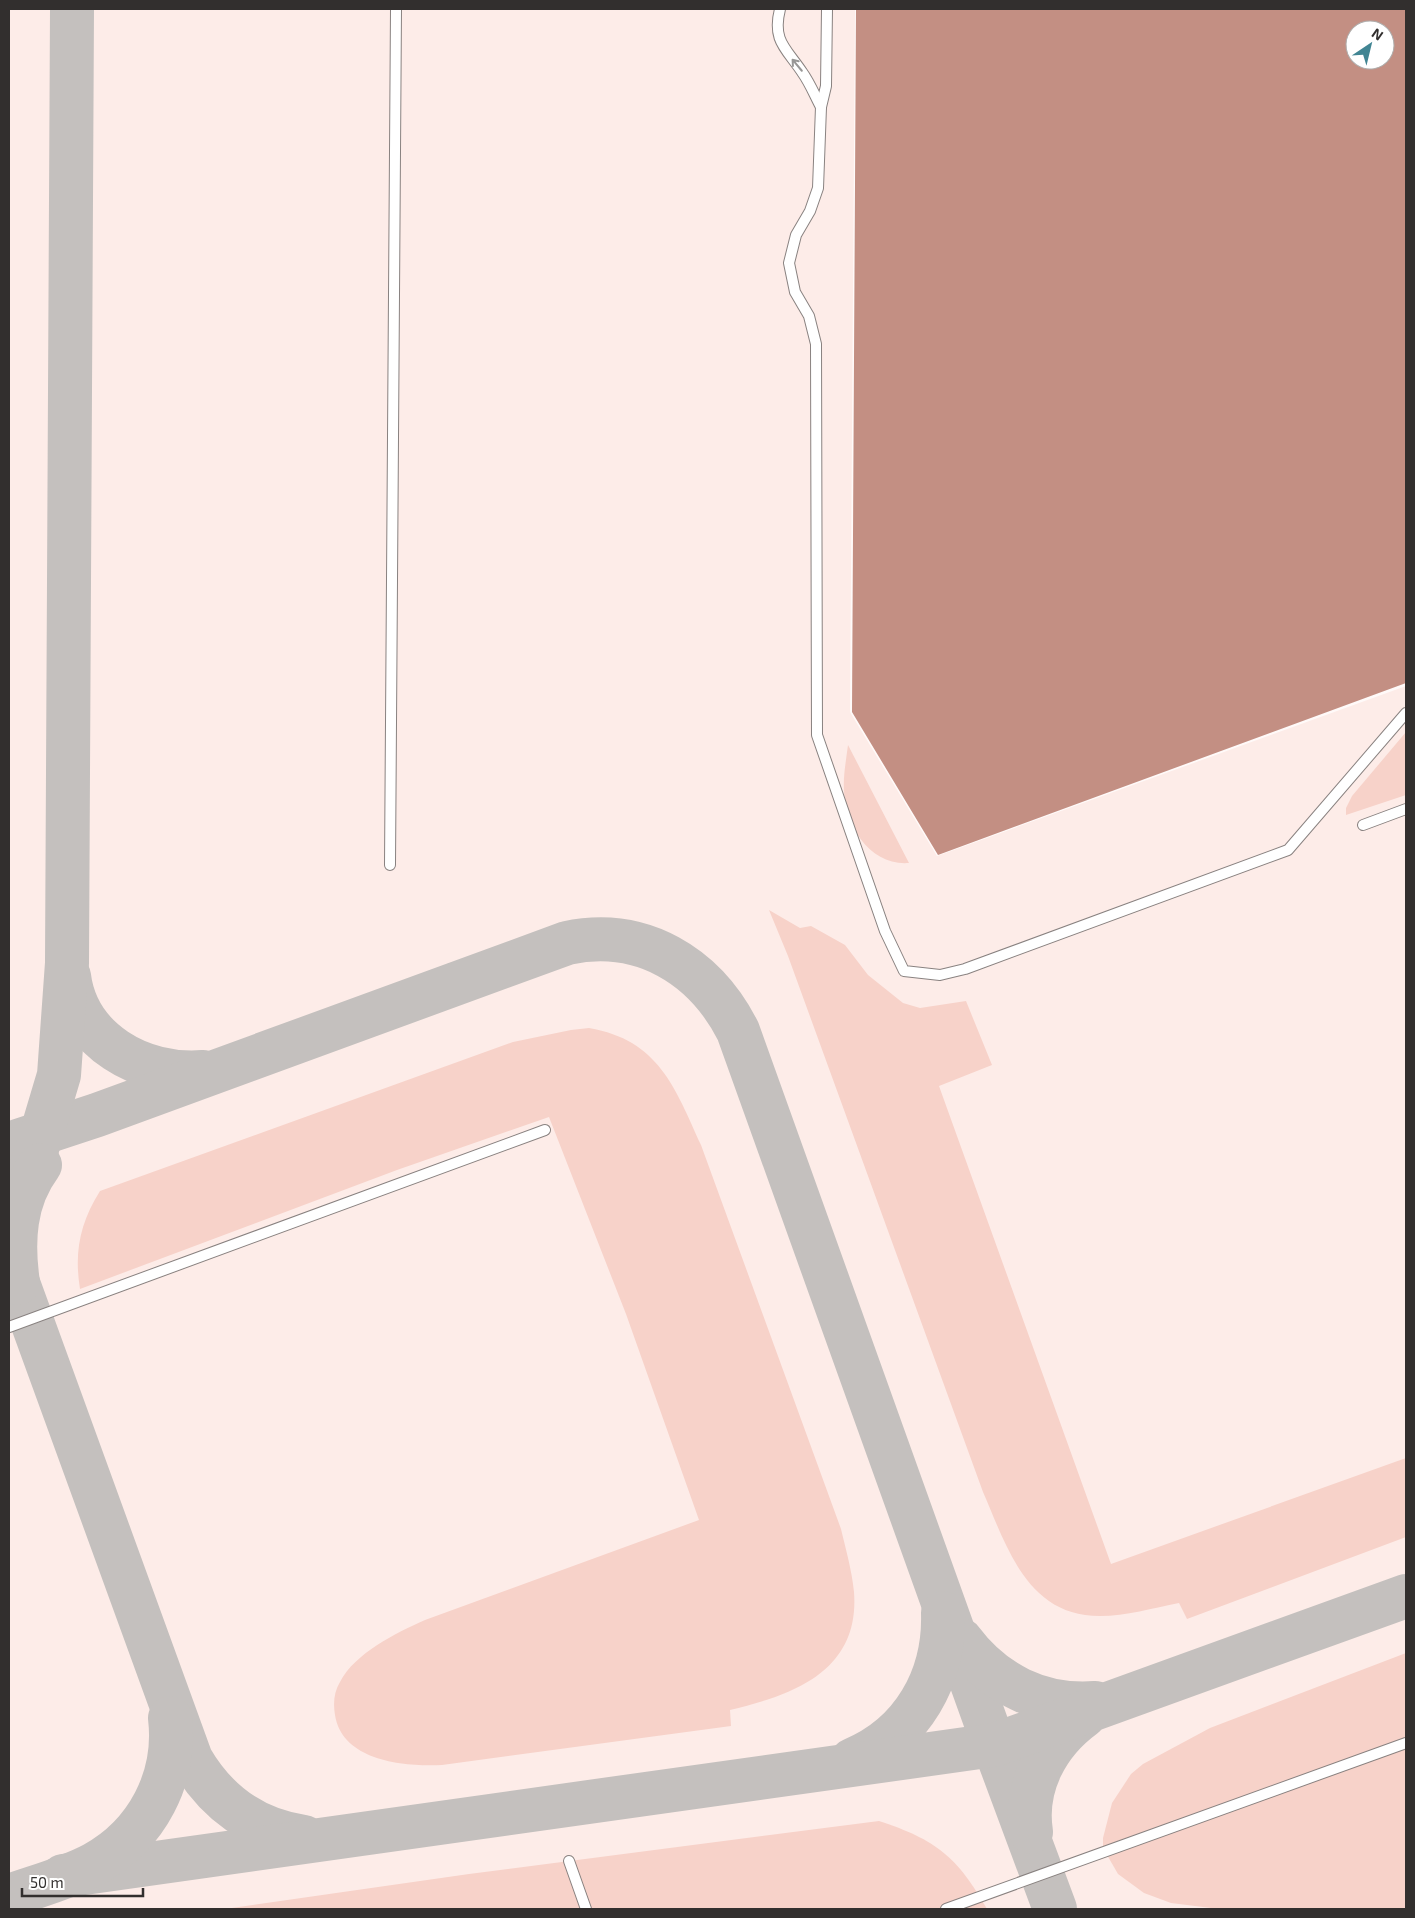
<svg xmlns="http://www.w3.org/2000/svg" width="1415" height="1918" font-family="'Exo 2',sans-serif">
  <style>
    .built { fill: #fdece8 }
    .green { fill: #f7d2c9 }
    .water { fill: #c38f83; fill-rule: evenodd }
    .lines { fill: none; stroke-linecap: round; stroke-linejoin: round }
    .taxiway { stroke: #c4c0be; stroke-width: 44 }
    .lane-casing { stroke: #898280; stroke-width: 12 }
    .lane { stroke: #fff; stroke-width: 10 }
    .oneway { stroke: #989796 }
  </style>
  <rect width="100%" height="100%" fill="#fffaf9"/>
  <!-- built -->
  <path class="built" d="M9 9H855L850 712 937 856 1406 686V1909H9Z"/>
  <!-- green -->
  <g class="green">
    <path d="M1406 732V795L1346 815V808L1352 796Z"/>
    <path d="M848 745 909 863C871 866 845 827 844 791 843 776 846 761 848 745Z"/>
    <path d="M769 910 800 928 811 926 845 945 868 975 903 1003 920 1008 966 1001 992 1065 939 1086 1111 1564 1406 1458V1537L1187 1619 1179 1603C1153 1608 1126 1616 1100 1616 1027 1616 1007 1547 983 1492L788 956Z"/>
    <path d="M589 1028C659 1040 675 1088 701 1145L841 1529C846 1550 852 1571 854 1592 860 1672 792 1695 730 1710L731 1726 442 1765C405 1767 342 1761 335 1715 333 1703 334 1692 340 1682 355 1653 396 1633 425 1620L699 1520 626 1314 549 1117 397 1170 80 1289C74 1252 80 1223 100 1191L513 1042 571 1030Z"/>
    <path d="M1406 1653V1909H1219L1171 1903 1144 1893 1118 1874 1103 1848V1838L1112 1803 1131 1774 1143 1764 1210 1728Z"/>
    <path d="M879 1821C937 1840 957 1857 987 1909H225L469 1874Z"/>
  </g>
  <!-- water -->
  <path class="water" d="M856 9H1406V683L938 855 852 712ZM1355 30H1385V60H1355Z"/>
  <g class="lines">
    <!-- taxiway -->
    <g class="taxiway">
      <path d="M69 976C77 1041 142 1077 203 1072"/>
      <path d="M9 1144 97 1115 567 943C642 927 705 966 738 1031L994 1745 1055 1909"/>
      <path d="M25 1189 59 1075 67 963 72 9"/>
      <path d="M9 1267 18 1283 191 1759C216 1802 254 1830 304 1837"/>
      <path d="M18 1283C12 1241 14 1200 40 1165"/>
      <path d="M961 1640C994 1684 1041 1707 1095 1703"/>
      <path d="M852 1760C913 1735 945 1677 943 1613"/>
      <path d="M1031 1832C1024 1786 1047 1743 1084 1716"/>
      <path d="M63 1876 994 1745 1406 1596"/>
      <path d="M9 1896C37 1886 68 1878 94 1864 147 1835 177 1778 170 1718"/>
    </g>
    <!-- lane casing -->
    <g class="lane-casing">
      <g id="lane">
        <path d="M780 9C772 41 786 48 802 72 810 83 815 96 821 107"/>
        <path d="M827 9 826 86 821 107 818 188 810 211 796 235 789 263 795 292 809 316 816 344 817 735 885 931 904 971 940 975 965 969 1288 850 1406 713"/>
        <path d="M1363 825 1406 809"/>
        <path d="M390 865 396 9"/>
        <path d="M9 1327 545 1130"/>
        <path d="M569 1861 586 1909"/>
        <path d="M946 1909 1406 1743"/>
      </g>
    </g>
    <!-- lane -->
    <use href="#lane" class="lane"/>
  </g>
  <!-- one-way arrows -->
  <defs><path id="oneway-shaft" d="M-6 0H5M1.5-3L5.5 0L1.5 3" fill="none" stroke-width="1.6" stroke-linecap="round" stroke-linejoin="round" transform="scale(1.25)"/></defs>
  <use class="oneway" href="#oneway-shaft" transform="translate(797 65) rotate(-130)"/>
  <!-- border -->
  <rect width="1415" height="1918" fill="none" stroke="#322f2e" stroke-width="20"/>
  <!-- north arrow -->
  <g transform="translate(1370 45) rotate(35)"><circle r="24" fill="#ffffff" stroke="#adacab"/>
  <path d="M0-4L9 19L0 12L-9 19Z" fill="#418593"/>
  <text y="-8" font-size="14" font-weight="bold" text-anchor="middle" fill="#322f2e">N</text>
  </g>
  <!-- scale -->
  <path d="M22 1888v8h121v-8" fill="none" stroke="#322f2e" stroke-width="2.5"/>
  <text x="30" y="1888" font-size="15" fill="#322f2e" stroke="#ffffff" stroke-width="4" paint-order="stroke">50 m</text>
</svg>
